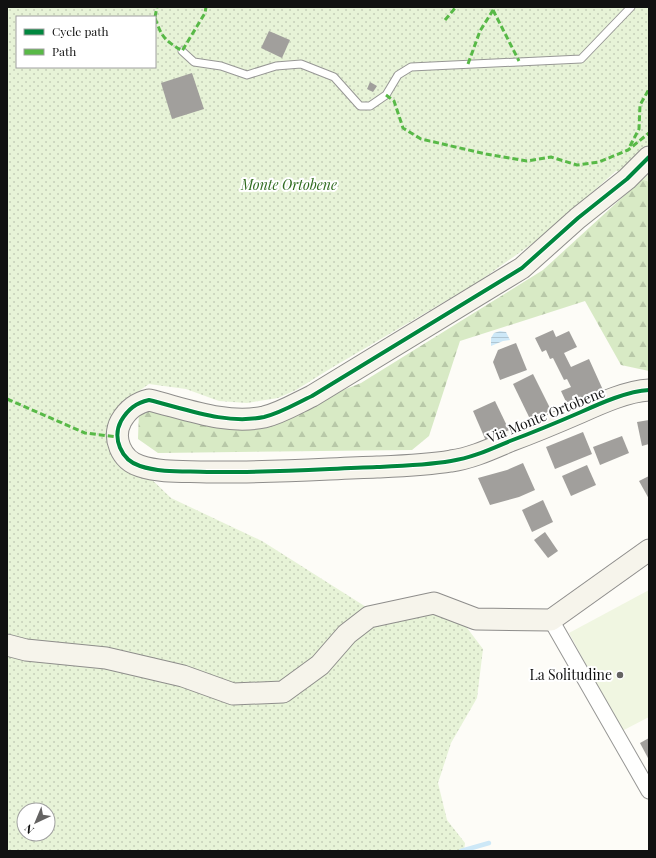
<svg xmlns="http://www.w3.org/2000/svg" width="656" height="858" font-family="'Playfair Display',serif">
  <style>
    .forest { fill: url(#forest-firs) }
    .park { fill: url(#park-dots); fill-rule: evenodd }
    .pitch { fill: #f0f6e1 }
    .water { fill: url(#water-rules) }
    .lines { fill: none; stroke-linecap: round; stroke-linejoin: round }
    .stream { stroke: #cde8f7; stroke-width: 4.5 }
    .building { fill: #a19f9c }
    .lane-casing { stroke: #979795; stroke-width: 9 }
    .street-casing { stroke: #979795; stroke-width: 17 }
    .secondary-casing { stroke: #8e8d8b; stroke-width: 23 }
    .lane { stroke: #fffffe; stroke-width: 7 }
    .street { stroke: #fffffe; stroke-width: 15 }
    .secondary { stroke: #f6f4eb; stroke-width: 21 }
    .quiet { stroke: #58b947; stroke-width: 3; stroke-dasharray: 6 3; stroke-linecap: butt }
    .cycleway-casing { stroke: #fff; stroke-width: 6 }
    .cycleway { stroke: #00873e; stroke-width: 4 }
    .poi-dot { fill: #646362; stroke: #fff; stroke-width: 1.5 }
    .labels { text-anchor: middle; stroke-width: 4; stroke-linejoin: round; paint-order: stroke }
    .park-label { font-size: 14px; font-style: italic; fill: #2f6b1f; stroke: #fff }
    .street-label { font-size: 14px; fill: #111; stroke: #fff }
    .poi-label { font-size: 14px; fill: #111; stroke: #fff; text-anchor: end }
  </style>
  <defs>
    <pattern id="forest-firs" width="22" height="20" patternUnits="userSpaceOnUse"><rect width="22" height="20" fill="#d8eac5"/><path d="M5 1l3.5 6h-7zM16 11l3.5 6h-7z" fill="#b8c8a8"/></pattern>
    <pattern id="park-dots" width="8" height="8" patternUnits="userSpaceOnUse"><rect width="8" height="8" fill="#e7f3d7"/><path d="M2 2h.1M6 6h.1" fill="none" stroke="#c5cfb8" stroke-width="1.8" stroke-linecap="round"/></pattern>
    <pattern id="water-rules" width="6" height="5" patternUnits="userSpaceOnUse"><rect width="6" height="5" fill="#cde8f7"/><path d="M0 2.5h6" fill="none" stroke="#afc6d3"/></pattern>
  </defs>
  <rect width="100%" height="100%" fill="#fdfcf7"/>
  <!-- forest -->
  <path class="forest" d="M649 173V371L621 365 585 301 460 341 429 436 412 450 158 453 138 439 139 409 248 428 361 383 543 270Z"/>
  <!-- park -->
  <path class="park" d="M7 7H649V182L616 171 543 236 478 282 333 367 296 390 278 398 247 403 219 401 186 389 149 384 126 400 114 446 144 472 171 498 262 541 374 612H455L483 649 477 698 451 743 438 783 447 820 465 843 464 851H7ZM17 17H155V67H17ZM24 810H48V834H24Z"/>
  <!-- pitch -->
  <path class="pitch" d="M649 590V717L622 731 569 633Z"/>
  <!-- water -->
  <path class="water" d="M500 331 506 332 510 340 503 341 491 346V338L494 333Z"/>
  <g class="lines">
    <!-- stream -->
    <path class="stream" d="M461 851 489 843"/>
  </g>
  <!-- building -->
  <g class="building">
    <path d="M269 31 290 40 282 58 261 48Z"/>
    <path d="M192 73 204 109 172 119 161 83Z"/>
    <path d="M370 82 377 86 373 92 367 89Z"/>
    <path d="M553 330 556 337 569 331 577 347 564 353 571 367 589 359 603 390 568 406 561 391 571 387 567 379 564 380 553 358 550 359 546 350 542 352 535 338Z"/>
    <path d="M516 343 527 370 500 380 493 362 498 350Z"/>
    <path d="M533 374 551 410 531 421 513 384Z"/>
    <path d="M495 401 509 430 486 441 473 411Z"/>
    <path d="M649 420V444L642 446 637 422Z"/>
    <path d="M583 432 592 454 555 469 546 447Z"/>
    <path d="M622 436 629 453 600 465 593 447Z"/>
    <path d="M523 463 535 490 519 497 490 505 478 478 507 470Z"/>
    <path d="M587 465 596 485 571 496 562 476Z"/>
    <path d="M649 476V499L639 481Z"/>
    <path d="M543 500 553 522 532 532 522 510Z"/>
    <path d="M545 532 558 551 548 558 534 540Z"/>
    <path d="M649 738V760L640 743Z"/>
  </g>
  <g class="lines">
    <!-- lane casing -->
    <g class="lane-casing">
      <path id="lane" d="M182 51 194 62 221 66 247 75 276 66 301 64 334 77 360 106H370L386 95 398 75 411 67 581 59 631 7"/>
    </g>
    <!-- street casing -->
    <g class="street-casing">
      <path id="street" d="M551 620 649 791"/>
    </g>
    <!-- secondary casing -->
    <g class="secondary-casing">
      <g id="secondary">
        <path d="M649 157 627 179 578 218 522 268 312 396C297 403 281 413 264 417 226 425 186 409 149 400 136 403 128 409 121 421 112 438 121 460 140 466 161 473 185 471 207 472 264 473 321 469 377 467 401 466 428 465 451 461 472 458 491 449 510 441 534 432 558 422 581 412 601 403 628 391 649 390"/>
        <path d="M7 645 26 650 106 658 183 676 233 694 283 692 320 665 347 634 369 617 434 603 476 619 551 620 649 550"/>
      </g>
    </g>
    <!-- lane -->
    <use href="#lane" class="lane"/>
    <!-- street -->
    <use href="#street" class="street"/>
    <!-- secondary -->
    <use href="#secondary" class="secondary"/>
    <!-- quiet -->
    <g class="quiet">
      <path d="M493 10 519 61"/>
      <path d="M155 17 157 7"/>
      <path d="M155 18C162 38 165 40 182 51L205 13 206 7"/>
      <path d="M445 20 456 7"/>
      <path d="M468 64 480 31 495 7"/>
      <path d="M386 95 394 101 403 128 421 139 486 154 527 161 551 157 577 165 599 162 628 150 649 133"/>
      <path d="M630 146 639 129 640 105 649 89"/>
      <path d="M7 399 85 433 117 437"/>
    </g>
    <!-- cycleway casing -->
    <g class="cycleway-casing">
      <path id="cycleway" d="M649 157 627 179 578 218 522 268 312 396C297 403 281 413 264 417 226 425 186 409 149 400 136 403 128 409 121 421 112 438 121 460 140 466 161 473 185 471 207 472 264 473 321 469 377 467 401 466 428 465 451 461 472 458 491 449 510 441 534 432 558 422 581 412 601 403 628 391 649 390"/>
    </g>
    <!-- cycleway -->
    <use href="#cycleway" class="cycleway"/>
  </g>
  <!-- markers -->
  <circle class="poi-dot" cx="620" cy="675" r="4"/>
  <g class="labels">
    <!-- park labels -->
    <g class="park-label">
      <text x="289" y="190">Monte Ortobene</text>
    </g>
    <!-- street labels -->
    <g class="street-label">
      <text transform="translate(546 415) rotate(-22)" y="5">Via Monte Ortobene</text>
    </g>
    <!-- poi labels -->
    <g class="poi-label">
      <text x="612" y="680">La Solitudine</text>
    </g>
  </g>
  <!-- border -->
  <rect width="656" height="858" fill="none" stroke="#111111" stroke-width="16"/>
  <!-- legend -->
  <rect x="16" y="16" width="140" height="52" fill="#ffffff" stroke="#a0a0a0"/>
  <rect x="24" y="29" width="20" height="6" fill="#00873e" stroke="#a0a0a0"/>
  <text x="52" y="36" font-size="12" fill="#111111">Cycle path</text>
  <rect x="24" y="49" width="20" height="6" fill="#58b947" stroke="#a0a0a0"/>
  <text x="52" y="56" font-size="12" fill="#111111">Path</text>
  <!-- north arrow -->
  <g transform="translate(36 822) rotate(224)"><circle r="19" fill="#ffffff" stroke="#a0a0a0"/>
  <path d="M0-3L7 15L0 10L-7 15Z" fill="#646362"/>
  <text y="-6" font-size="11" font-weight="bold" text-anchor="middle" fill="#111111">N</text>
  </g>
</svg>
